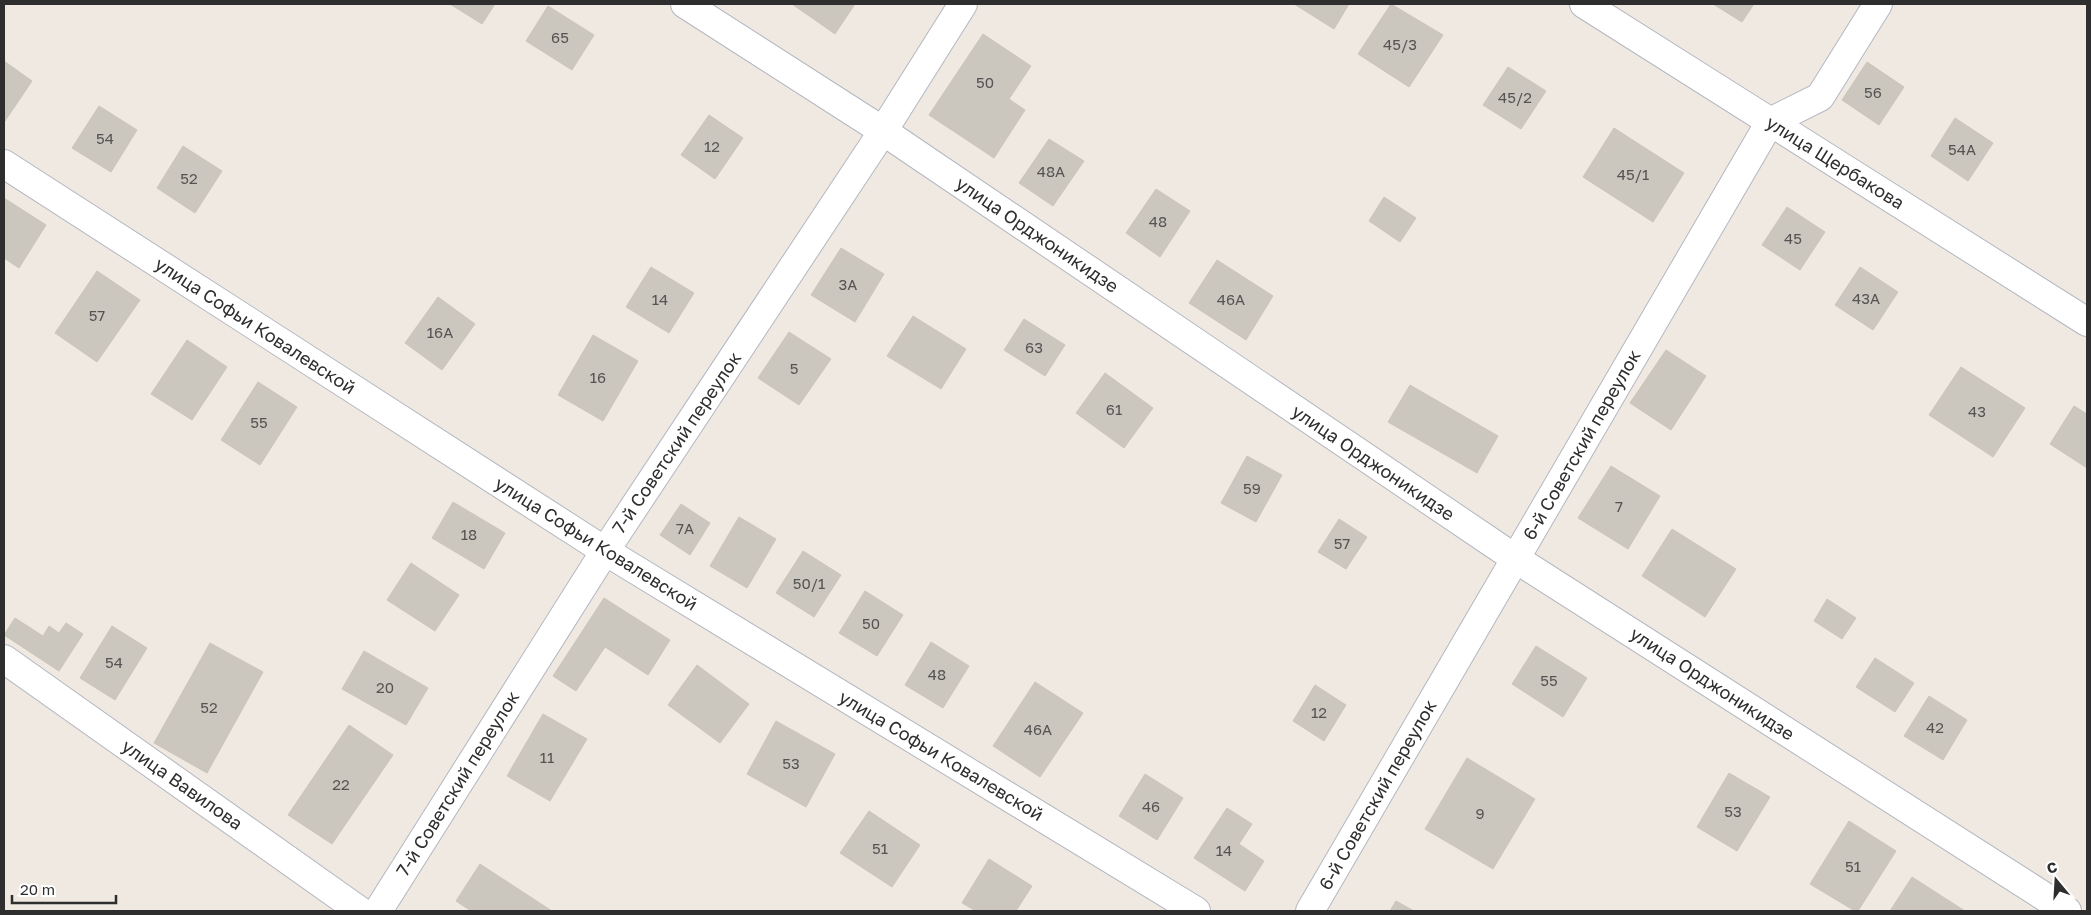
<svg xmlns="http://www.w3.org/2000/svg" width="2091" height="915" font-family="'Golos Text',sans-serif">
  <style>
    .building { fill: #cbc7bf; stroke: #cbc5ba }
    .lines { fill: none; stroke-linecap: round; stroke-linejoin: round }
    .minor-casing { stroke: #b4b7c1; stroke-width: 30 }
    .minor { stroke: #fff; stroke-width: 28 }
    .labels { text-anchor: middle; stroke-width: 5; stroke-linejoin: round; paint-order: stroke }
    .number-label { font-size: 15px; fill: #555452 }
    .street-label { font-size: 18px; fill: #2e2e2e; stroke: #fff }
  </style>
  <rect width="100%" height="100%" fill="#efe9e1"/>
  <!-- building -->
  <g class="building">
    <path d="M450 4H495L482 24Z"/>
    <path d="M792 4H855L835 34Z"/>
    <path d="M1294 4H1349L1334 29Z"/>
    <path d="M1391 4 1443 35 1409 87 1358 54Z"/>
    <path d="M1713 4H1754L1742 22Z"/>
    <path d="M548 6 594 35 572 70 526 41Z"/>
    <path d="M983 34 1031 66 1009 99 1025 110 994 158 929 115Z"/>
    <path d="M4 61 32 81 5 121 4 120Z"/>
    <path d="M1867 62 1904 87 1879 125 1842 100Z"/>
    <path d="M1508 67 1546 91 1521 129 1483 105Z"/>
    <path d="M99 106 137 130 111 172 72 148Z"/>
    <path d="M709 115 743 138 715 179 681 155Z"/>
    <path d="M1955 118 1993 143 1968 181 1931 156Z"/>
    <path d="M1614 128 1684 173 1653 222 1583 177Z"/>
    <path d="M1049 139 1084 161 1053 206 1019 183Z"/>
    <path d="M183 146 222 171 195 213 157 188Z"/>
    <path d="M1156 189 1190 211 1160 257 1126 233Z"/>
    <path d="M1384 197 1416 218 1400 242 1369 221Z"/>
    <path d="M4 198 46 225 19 268 4 258Z"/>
    <path d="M1787 207 1825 232 1800 270 1762 245Z"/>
    <path d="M841 248 884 274 855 322 811 295Z"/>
    <path d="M1217 260 1273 296 1246 340 1189 303Z"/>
    <path d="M651 267 694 293 669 333 626 307Z"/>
    <path d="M1860 267 1898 292 1873 330 1835 305Z"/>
    <path d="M97 271 140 300 97 362 55 333Z"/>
    <path d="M438 297 475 324 442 370 405 343Z"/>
    <path d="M913 316 966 349 941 389 887 356Z"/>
    <path d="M1024 319 1065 345 1045 376 1004 350Z"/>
    <path d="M789 332 831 359 799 405 758 378Z"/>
    <path d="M593 335 638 361 603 421 558 395Z"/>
    <path d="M187 340 227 367 192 420 151 394Z"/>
    <path d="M1666 350 1706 376 1671 430 1630 403Z"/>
    <path d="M1961 367 2025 408 1993 457 1929 415Z"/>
    <path d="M1105 373 1153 408 1124 448 1076 413Z"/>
    <path d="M258 382 297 407 260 465 221 440Z"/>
    <path d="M1410 385 1498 436 1477 473 1388 422Z"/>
    <path d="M2074 406 2087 414V468L2050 444Z"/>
    <path d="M1247 456 1282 475 1256 522 1221 503Z"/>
    <path d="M1611 466 1660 496 1628 549 1578 518Z"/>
    <path d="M453 502 505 533 484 569 432 538Z"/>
    <path d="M681 504 710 523 690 555 660 535Z"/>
    <path d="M739 517 776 539 747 588 710 566Z"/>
    <path d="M1339 519 1367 537 1346 569 1318 552Z"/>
    <path d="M1672 529 1736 569 1705 617 1642 576Z"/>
    <path d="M803 551 841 575 814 617 776 593Z"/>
    <path d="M411 563 459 595 435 631 387 600Z"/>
    <path d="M865 591 903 615 877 656 839 633Z"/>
    <path d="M604 598 670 640 648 675 605 647 576 691 553 676Z"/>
    <path d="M1827 599 1856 618 1842 639 1814 621Z"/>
    <path d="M15 618 43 636 49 626 59 633 66 623 83 634 59 671 4 635Z"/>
    <path d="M112 626 147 648 115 700 80 678Z"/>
    <path d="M931 642 969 666 943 708 905 685Z"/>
    <path d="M210 643 263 672 207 773 154 743Z"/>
    <path d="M1536 646 1587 678 1563 717 1512 684Z"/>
    <path d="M364 651 428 688 406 725 342 689Z"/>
    <path d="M1875 658 1914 683 1895 712 1856 687Z"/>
    <path d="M697 665 749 704 720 743 668 705Z"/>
    <path d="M1035 682 1083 713 1040 777 993 746Z"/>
    <path d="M1315 685 1346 705 1324 741 1293 721Z"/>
    <path d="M1929 696 1967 720 1943 760 1904 736Z"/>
    <path d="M543 714 587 739 550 801 507 776Z"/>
    <path d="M776 721 835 754 806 807 747 774Z"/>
    <path d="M349 725 393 755 332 844 288 815Z"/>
    <path d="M1467 758 1535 799 1493 869 1425 829Z"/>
    <path d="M1729 773 1770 797 1737 851 1697 827Z"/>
    <path d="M1145 774 1183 798 1157 840 1119 816Z"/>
    <path d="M1227 808 1252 824 1239 844 1264 861 1245 891 1194 858Z"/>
    <path d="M869 811 920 845 892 887 840 853Z"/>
    <path d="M1849 821 1896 851 1858 911H1855L1810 884Z"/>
    <path d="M989 859 1032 886 1016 911H976L962 903Z"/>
    <path d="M480 864 552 911H471L456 901Z"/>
    <path d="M1912 877 1965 911H1890Z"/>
    <path d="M1396 901 1414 911H1390Z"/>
  </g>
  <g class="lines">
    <!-- minor casing -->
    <g class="minor-casing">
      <g id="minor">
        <path d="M685 4 883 131 1516 559 2067 911"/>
        <path d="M1584 4 2087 322"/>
        <path d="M4 164 605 551 1196 911"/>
        <path d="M4 659 360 911"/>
        <path d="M378 911 605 551 883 131 963 4"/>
        <path d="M1310 911 1770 122 1820 97 1878 4"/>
      </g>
    </g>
    <!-- minor -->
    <use href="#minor" class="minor"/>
  </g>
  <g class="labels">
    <!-- number labels -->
    <g class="number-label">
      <text x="560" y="43">65</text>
      <text x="1400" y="50">45/3</text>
      <text x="985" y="88">50</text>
      <text x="1873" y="98">56</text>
      <text x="1515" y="103">45/2</text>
      <text x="105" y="144">54</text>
      <text x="712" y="152">12</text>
      <text x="1962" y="155">54А</text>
      <text x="1051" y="177">48А</text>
      <text x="1633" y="180">45/1</text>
      <text x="189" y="184">52</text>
      <text x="1158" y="227">48</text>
      <text x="1793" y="244">45</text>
      <text x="848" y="290">3А</text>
      <text x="1866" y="304">43А</text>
      <text x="660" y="305">14</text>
      <text x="1231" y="305">46А</text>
      <text x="97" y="321">57</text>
      <text x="440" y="338">16А</text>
      <text x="1034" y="353">63</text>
      <text x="794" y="374">5</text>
      <text x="598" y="383">16</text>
      <text x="1114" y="415">61</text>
      <text x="1977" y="417">43</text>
      <text x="259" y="428">55</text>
      <text x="1252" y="494">59</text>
      <text x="1619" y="512">7</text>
      <text x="685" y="534">7А</text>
      <text x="469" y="540">18</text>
      <text x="1342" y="549">57</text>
      <text x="809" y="589">50/1</text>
      <text x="871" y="629">50</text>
      <text x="114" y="668">54</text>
      <text x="937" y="680">48</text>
      <text x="1549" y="686">55</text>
      <text x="385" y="693">20</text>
      <text x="209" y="713">52</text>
      <text x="1319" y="718">12</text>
      <text x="1935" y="733">42</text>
      <text x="1038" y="735">46А</text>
      <text x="547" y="763">11</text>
      <text x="791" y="769">53</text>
      <text x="341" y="790">22</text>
      <text x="1151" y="812">46</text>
      <text x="1733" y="817">53</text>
      <text x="1480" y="819">9</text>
      <text x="880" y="854">51</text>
      <text x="1224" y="856">14</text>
      <text x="1853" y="872">51</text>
    </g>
    <!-- street labels -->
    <g class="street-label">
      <text transform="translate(1835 163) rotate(32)" y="6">улица Щербакова</text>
      <text transform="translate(1037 235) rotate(34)" y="6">улица Орджоникидзе</text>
      <text transform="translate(255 326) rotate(33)" y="6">улица Софьи Ковалевской</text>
      <text transform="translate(677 443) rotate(-56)" y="6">7-й Советский переулок</text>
      <text transform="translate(1582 445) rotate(-60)" y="6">6-й Советский переулок</text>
      <text transform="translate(1373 463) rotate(34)" y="6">улица Орджоникидзе</text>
      <text transform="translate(596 544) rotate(32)" y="6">улица Софьи Ковалевской</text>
      <text transform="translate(1712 684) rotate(33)" y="6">улица Орджоникидзе</text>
      <text transform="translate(941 756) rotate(31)" y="6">улица Софьи Ковалевской</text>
      <text transform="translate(458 784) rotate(-58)" y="6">7-й Советский переулок</text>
      <text transform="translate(182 785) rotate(35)" y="6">улица Вавилова</text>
      <text transform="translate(1378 795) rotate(-60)" y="6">6-й Советский переулок</text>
    </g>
  </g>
  <!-- border -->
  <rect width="2091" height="915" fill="none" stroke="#2e2e2e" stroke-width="10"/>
  <!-- north arrow -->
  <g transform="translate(2056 880) rotate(342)" stroke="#ffffff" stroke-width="4" paint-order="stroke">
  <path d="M0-4L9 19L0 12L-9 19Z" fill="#2e2e2e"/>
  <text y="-8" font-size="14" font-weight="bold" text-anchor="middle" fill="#2e2e2e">С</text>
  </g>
  <!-- scale -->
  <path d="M12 895v8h104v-8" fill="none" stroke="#2e2e2e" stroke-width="2.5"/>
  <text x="20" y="895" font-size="15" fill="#2e2e2e" stroke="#ffffff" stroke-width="4" paint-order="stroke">20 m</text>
</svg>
